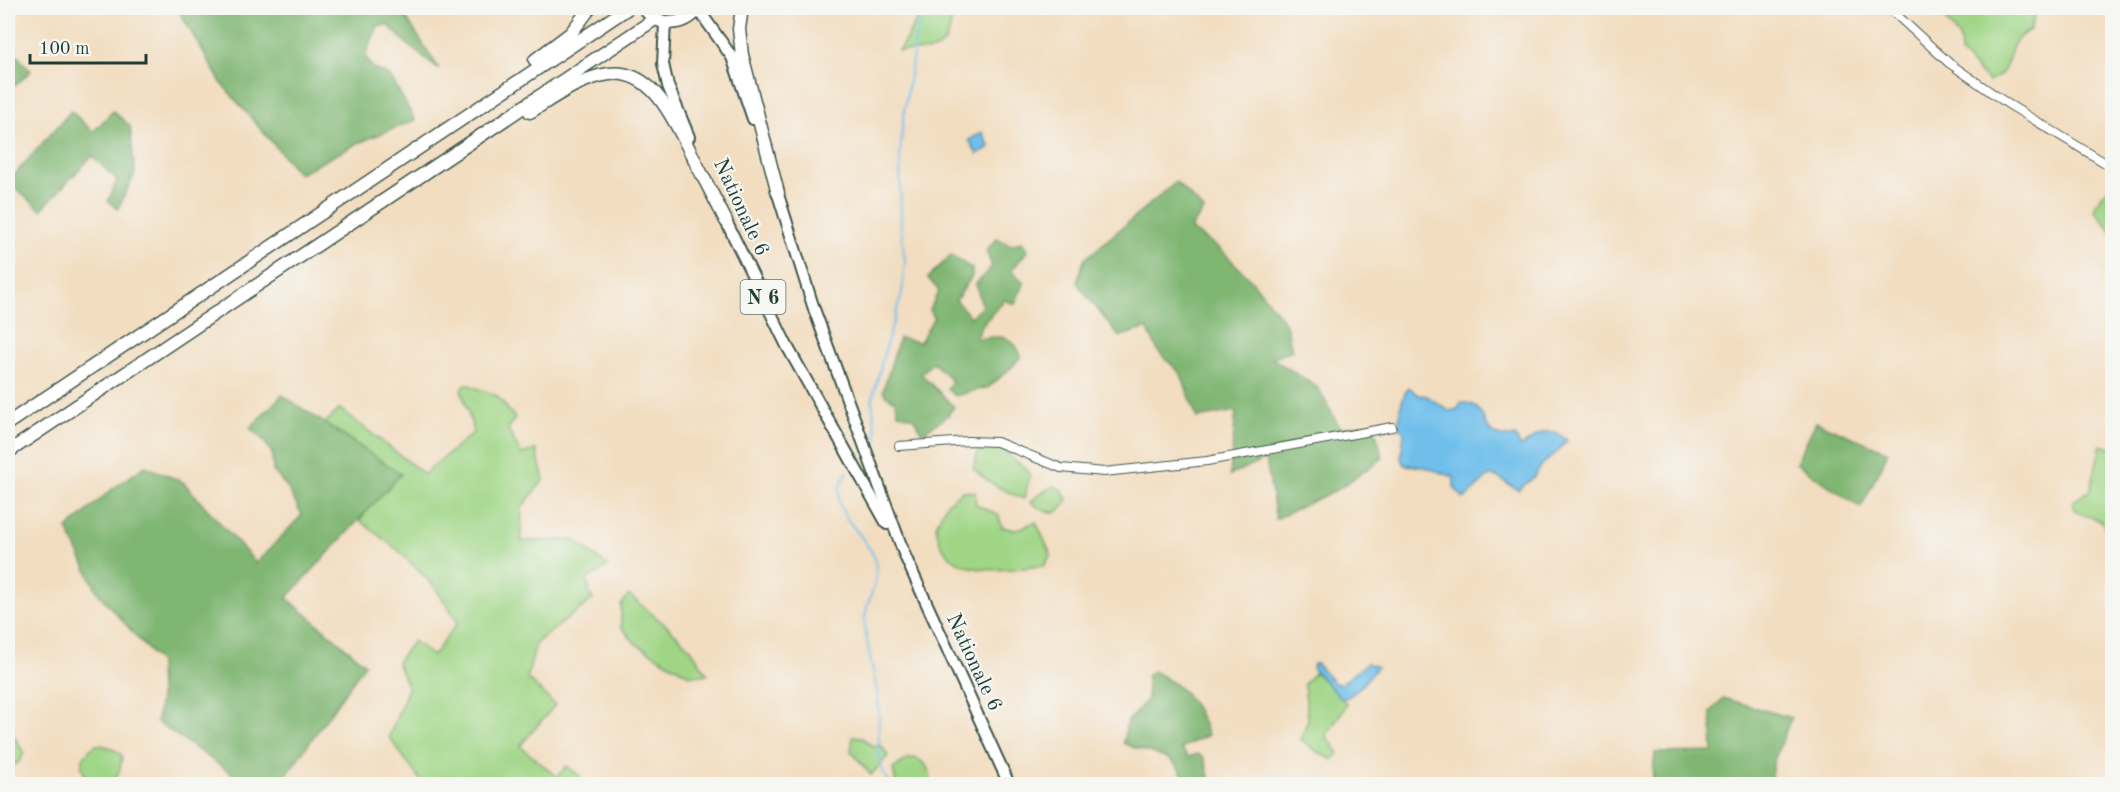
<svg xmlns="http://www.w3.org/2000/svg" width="2120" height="792" font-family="'Old Standard TT',serif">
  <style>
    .green { fill: #9fd585; stroke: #5f895c; stroke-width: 1.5 }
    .forest { fill: #7fb672; stroke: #4f7a53; stroke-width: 1.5 }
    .water { fill: #70bfeb; stroke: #487e90; stroke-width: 1.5 }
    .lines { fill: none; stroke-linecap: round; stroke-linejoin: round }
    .stream { stroke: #70bfeb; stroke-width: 2 }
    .minor-casing { stroke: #3f5549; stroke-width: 10 }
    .major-casing { stroke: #3f5549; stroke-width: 14 }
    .highway-casing { stroke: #3f5549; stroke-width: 15 }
    .minor { stroke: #fff; stroke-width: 8 }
    .major { stroke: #fff; stroke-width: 10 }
    .highway { stroke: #fff; stroke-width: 12 }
    .labels { text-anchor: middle; stroke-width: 4.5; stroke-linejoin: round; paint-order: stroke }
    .shield { fill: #f6f6f2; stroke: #60746d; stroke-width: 1.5 }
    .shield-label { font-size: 20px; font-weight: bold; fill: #1f3d34 }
    .street-label { font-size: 21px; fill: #1f3d34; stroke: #f6f6f2 }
  </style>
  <rect width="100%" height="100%" fill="#f6f6f2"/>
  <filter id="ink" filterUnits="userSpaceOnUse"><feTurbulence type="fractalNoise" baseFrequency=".0167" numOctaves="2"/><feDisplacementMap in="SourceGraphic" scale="12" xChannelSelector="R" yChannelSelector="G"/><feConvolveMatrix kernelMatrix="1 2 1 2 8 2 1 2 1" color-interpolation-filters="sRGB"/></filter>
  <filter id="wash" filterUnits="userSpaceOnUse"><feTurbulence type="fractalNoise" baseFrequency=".008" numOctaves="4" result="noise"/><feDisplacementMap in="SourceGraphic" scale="24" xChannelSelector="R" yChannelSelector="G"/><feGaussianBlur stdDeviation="1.35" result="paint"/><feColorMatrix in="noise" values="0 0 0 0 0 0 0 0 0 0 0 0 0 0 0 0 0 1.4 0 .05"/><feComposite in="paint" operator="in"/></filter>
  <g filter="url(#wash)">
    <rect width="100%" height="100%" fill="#f2ddc0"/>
    <!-- green -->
    <g class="green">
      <path d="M930 8H949C954 21 950 45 933 50 923 52 909 50 898 51 911 35 912 19 930 8Z"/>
      <path d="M1946 8H2037L2030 30C2005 42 2013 62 2001 74 1998 77 1993 79 1989 82L1961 54 1960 39 1940 12Z"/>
      <path d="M2112 185V232L2094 209 2100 197Z"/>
      <path d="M466 384 497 396 515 418 508 429 521 454 536 450 544 480 522 507 521 541 574 540 608 566 587 580 590 595 593 599 536 643 527 678 555 705 520 746 557 777 567 766 581 777 577 784H423L389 737 408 688 397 662 413 641 433 656 458 622 434 586 399 551 359 520 400 474 325 423 340 409 424 474 474 432 461 389Z"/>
      <path d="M997 442 1014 460 1026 468 1030 476 1024 499C1005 491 987 483 973 468L979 449Z"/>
      <path d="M2101 445 2112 448V528L2107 531 2101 521 2076 512 2072 502 2090 490Z"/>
      <path d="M1053 486 1061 489 1068 500 1057 512C1047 513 1037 508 1031 502L1038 495Z"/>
      <path d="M962 491 975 492 976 505 998 514 1002 527 1015 530 1036 522 1051 555 1044 566C1003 569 942 583 936 525L947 503Z"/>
      <path d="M629 595 668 627 691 649 708 675H689L636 644 621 627V605Z"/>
      <path d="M1315 672 1347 704 1326 736 1339 753 1333 760 1316 751 1301 740 1308 719 1304 684Z"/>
      <path d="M12 733 24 753 19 762 11 767 8 766V735Z"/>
      <path d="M853 736 861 737 874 747 881 745 888 756 871 775 851 751Z"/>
      <path d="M96 745C107 745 115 748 122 756 121 766 119 778 111 784H85L88 779C77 765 81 755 96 745Z"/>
      <path d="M916 758C926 763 933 773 930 784H896L893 769 907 759Z"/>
    </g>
    <!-- forest -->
    <g class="forest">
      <path d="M177 8H400L439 69 409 46 388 25 378 26 365 56 373 68 390 76 415 120 358 143 299 174 222 84Z"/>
      <path d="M8 46 31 71 8 92Z"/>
      <path d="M71 111 93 132 113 111 130 126 135 173 118 209 108 201 117 180 92 156 41 210 8 182Z"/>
      <path d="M1176 182 1204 210 1190 229 1219 248 1252 281 1286 324 1292 350 1272 358 1318 388 1340 428 1373 423 1383 458 1340 488 1276 519 1266 459 1230 475 1236 411 1197 418 1181 374 1158 351 1147 328 1119 337 1077 283 1084 260Z"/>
      <path d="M997 238 1009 245 1022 242 1028 250 1011 271 1024 283 1015 304 1004 300 981 326 977 339C997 337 1012 331 1021 356L1013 366 989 387 955 396 947 388 952 382C947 374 939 369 933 362L921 374 954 407 946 417 922 433 914 418 898 413 896 402 887 396 883 391 899 338 920 342 934 317 929 310 939 291 928 278 951 255 972 269V276L956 300 970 317 982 307 976 284 992 266 986 251Z"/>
      <path d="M282 395 401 474 287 598 365 664 280 784H247L157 722 160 696 159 662 98 593 67 529 111 490 145 466 183 482 256 563 302 515 287 487 273 471 272 453 263 440 250 428Z"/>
      <path d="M1816 422 1888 452 1861 508 1796 463Z"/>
      <path d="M1153 671C1185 687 1196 702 1208 735L1181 748 1188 757 1198 754 1204 758 1211 784H1187C1173 748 1154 758 1123 743L1127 722 1147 700V675Z"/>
      <path d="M1723 698 1791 718 1773 763 1770 784H1652L1655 753 1713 752 1711 712Z"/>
    </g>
    <!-- water -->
    <g class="water">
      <path d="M982 132 990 147 977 154 969 140Z"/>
      <path d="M1409 387 1418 395 1427 396 1449 411 1458 409 1461 403C1489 402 1479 433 1501 436 1507 437 1510 438 1515 436L1521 447C1539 434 1546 424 1567 440L1556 453 1542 465 1534 477 1518 490 1497 477 1489 476 1464 499 1454 487V477L1425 467 1405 465 1401 458 1404 432 1399 428C1399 414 1400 398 1409 387Z"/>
      <path d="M1367 663 1377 667C1368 677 1356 696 1342 699L1312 668 1313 664H1317L1334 683 1341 684Z"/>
    </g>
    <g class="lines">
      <!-- stream -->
      <g class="stream">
        <path d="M872 445 877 439 872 401 886 346 902 293 905 262 901 226 900 156 903 120 915 41 925 8"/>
        <path d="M848 471C820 511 863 527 875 559 876 564 876 572 876 577 874 593 863 609 865 626 867 650 875 675 878 699 881 726 873 760 889 784"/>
      </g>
    </g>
  </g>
  <g filter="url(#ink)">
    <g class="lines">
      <!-- minor casing -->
      <g class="minor-casing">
        <g id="minor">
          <path d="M1889 8 1949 63 2008 104 2112 167"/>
          <path d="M899 446 968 441 997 442 1061 468 1104 472 1207 461 1392 427"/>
        </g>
      </g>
      <!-- major casing -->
      <g class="major-casing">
        <g id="major">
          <path d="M698 9 732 57 753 119"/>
          <path d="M665 23 663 64 668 86 689 137"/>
          <path d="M776 188 814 309 905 556 1009 784"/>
          <path d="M723 215 787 346 887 524"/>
        </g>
      </g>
      <!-- highway casing -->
      <g class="highway-casing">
        <g id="highway">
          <path d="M644 8C659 28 684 27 699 8"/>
          <path d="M742 8 739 29 742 55 778 193"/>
          <path d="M535 60 571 33 590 8"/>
          <path d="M530 112C554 97 580 78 609 74 654 68 675 123 692 155 703 177 715 199 726 221"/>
          <path d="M8 423 628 8"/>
          <path d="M8 452 655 19"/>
        </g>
      </g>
      <!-- minor -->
      <use href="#minor" class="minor"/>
      <!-- major -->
      <use href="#major" class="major"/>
      <!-- highway -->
      <use href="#highway" class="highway"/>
    </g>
  </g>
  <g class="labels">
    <!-- shield labels -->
    <rect class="shield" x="740.5" y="280" width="45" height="34" rx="4.5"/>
    <g class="shield-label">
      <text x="763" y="304">N 6</text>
    </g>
    <!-- street labels -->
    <g class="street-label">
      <text transform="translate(742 207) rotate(65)" y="7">Nationale 6</text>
      <text transform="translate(975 662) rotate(65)" y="7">Nationale 6</text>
    </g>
  </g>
  <!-- margin -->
  <rect width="2120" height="792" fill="none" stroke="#f6f6f2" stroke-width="30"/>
  <!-- scale -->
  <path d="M30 54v9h116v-9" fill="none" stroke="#1f3d34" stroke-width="3"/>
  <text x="39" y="54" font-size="18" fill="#1f3d34" stroke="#f6f6f2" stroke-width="4.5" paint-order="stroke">100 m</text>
</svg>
